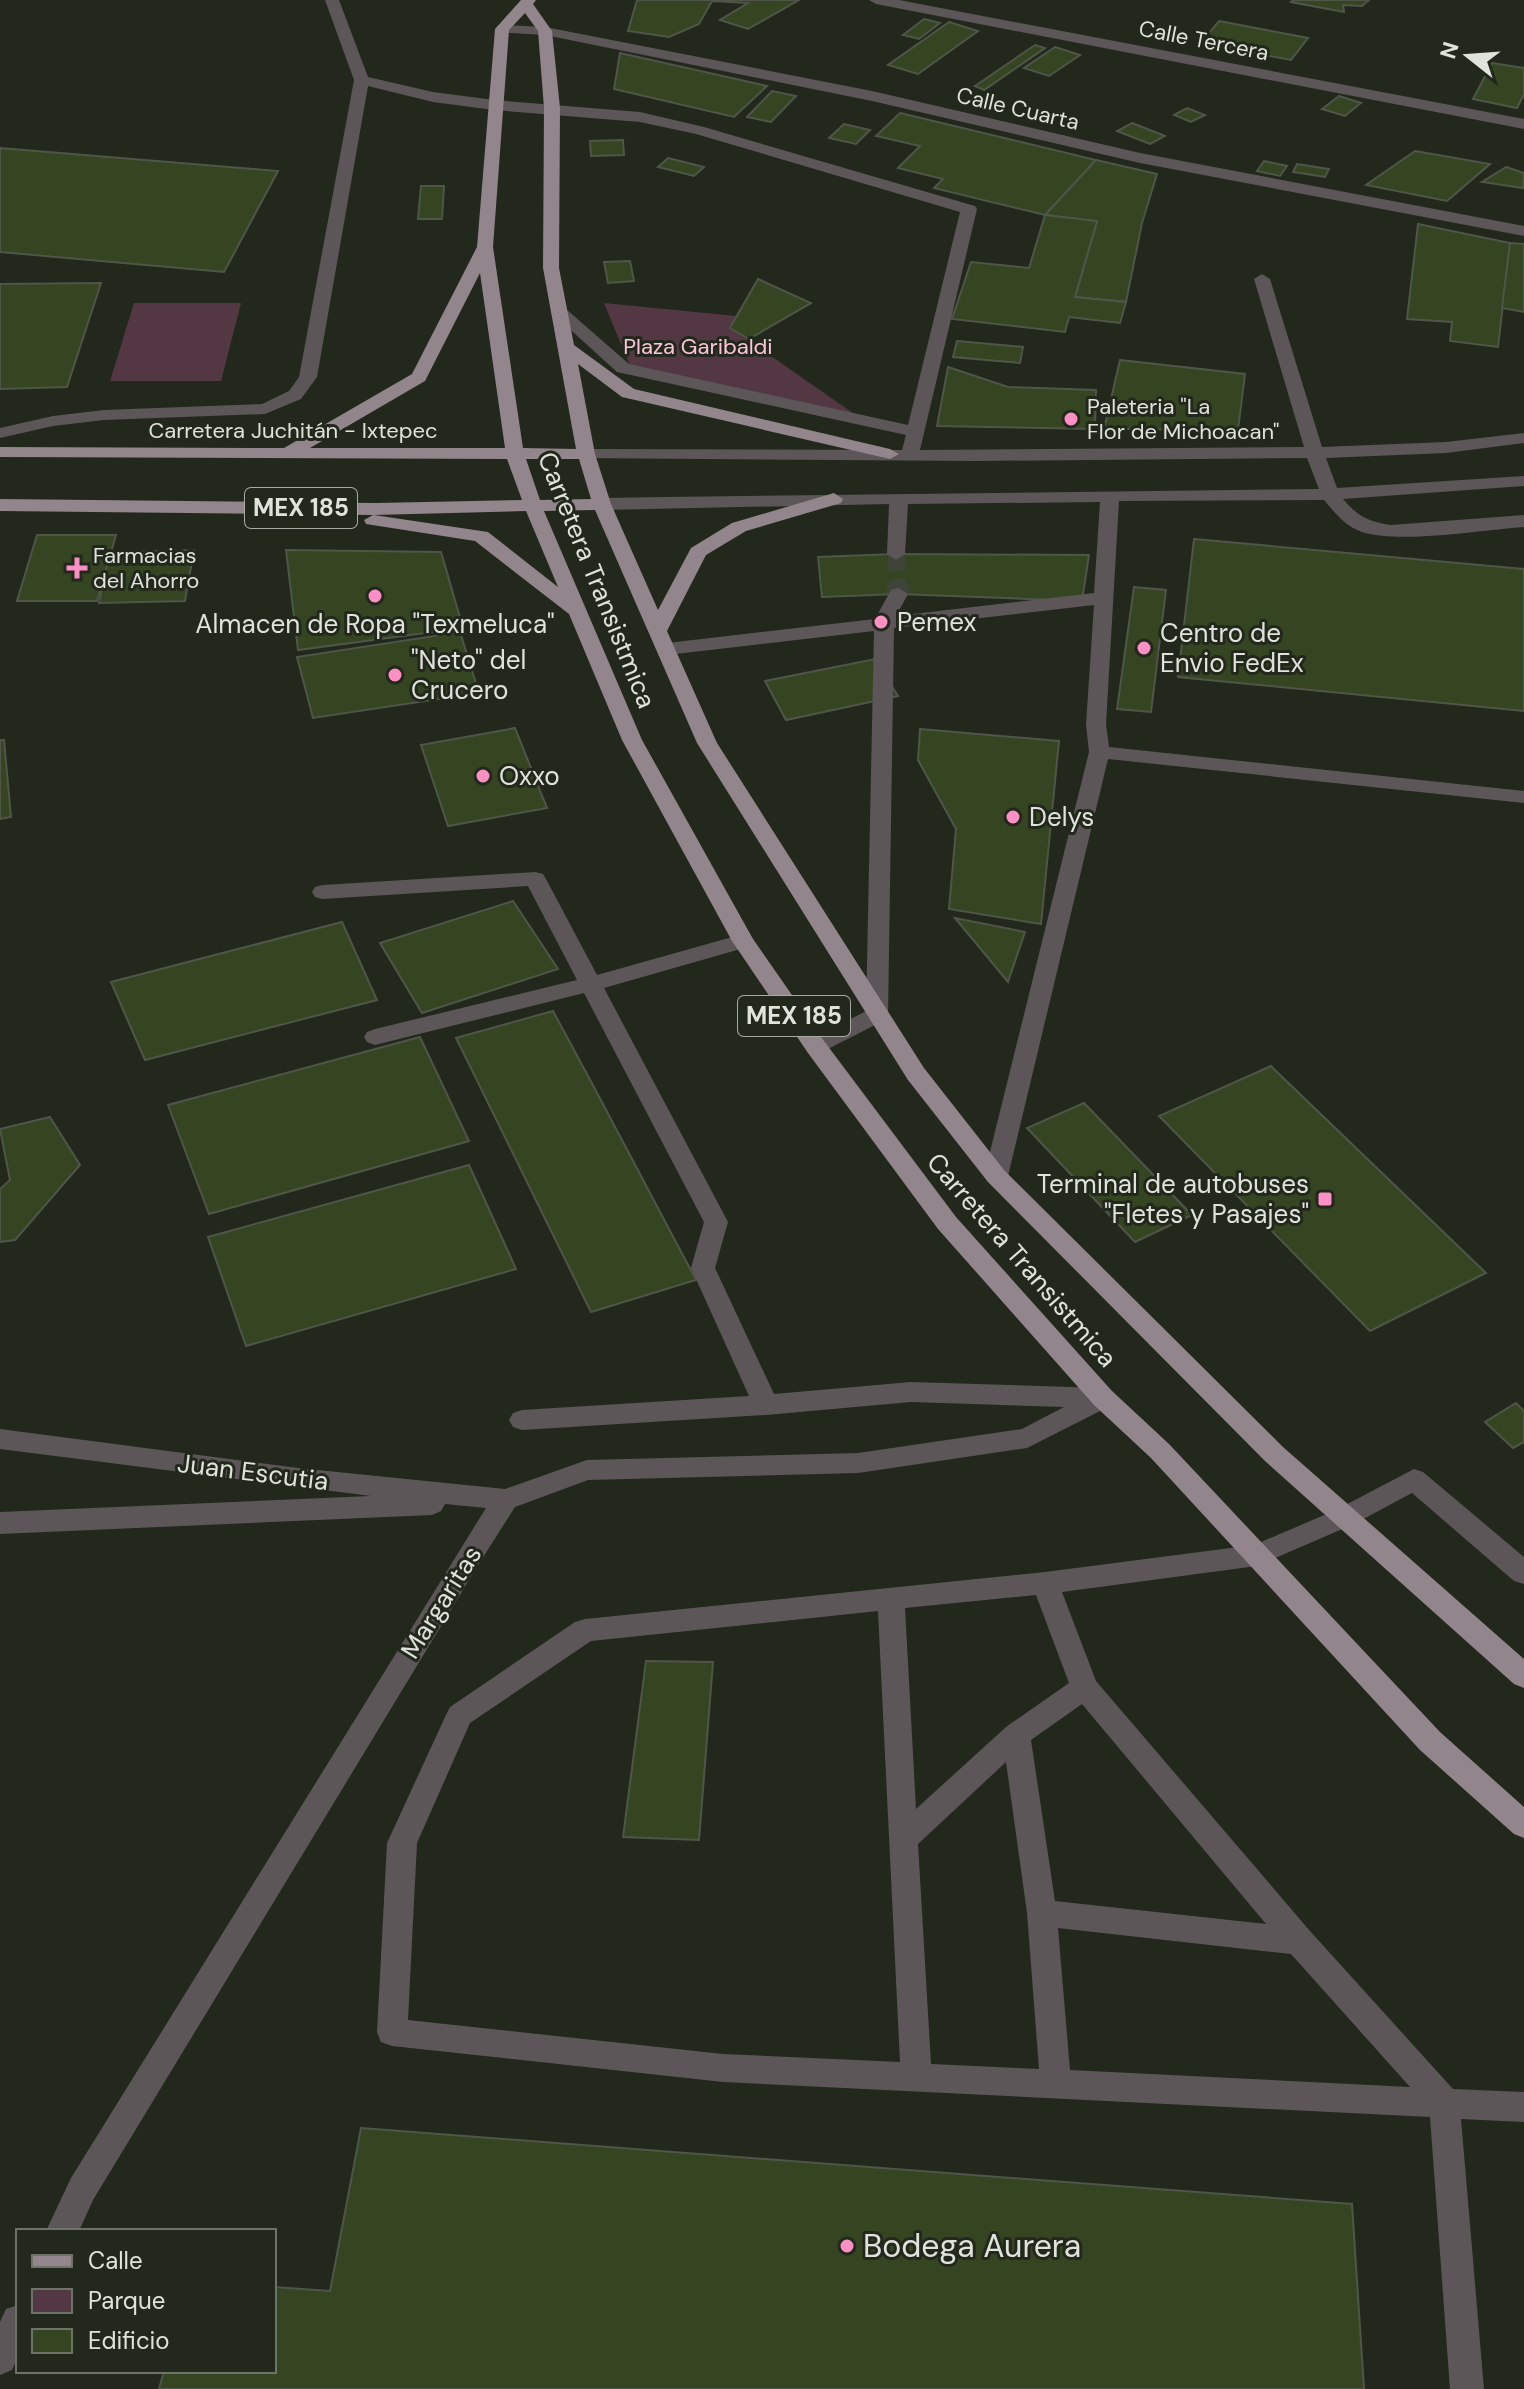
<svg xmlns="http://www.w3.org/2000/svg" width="1524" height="2389" font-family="'DM Sans',sans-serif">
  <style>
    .green { fill: #533844 }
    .building { fill: #354522; stroke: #4f5549; stroke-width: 2 }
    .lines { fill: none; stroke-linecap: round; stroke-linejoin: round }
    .minor-tunnel-far1 { stroke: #3f443a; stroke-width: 17; stroke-dasharray: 17 8; stroke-linecap: butt }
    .minor-tunnel { stroke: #3f443a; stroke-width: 22; stroke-dasharray: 22 11; stroke-linecap: butt }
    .minor { fill: #5c5658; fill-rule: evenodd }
    .major { fill: #92858b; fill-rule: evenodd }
    .poi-dot { fill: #fc8fc3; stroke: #23281d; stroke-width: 3 }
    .labels { text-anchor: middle; stroke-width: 6; stroke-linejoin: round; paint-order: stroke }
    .far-street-label { font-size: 22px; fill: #dfe3dc; stroke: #23281d }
    .far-park-label { font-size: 22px; fill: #fdc4dc; stroke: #23281d }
    .far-poi-label { font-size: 22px; fill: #dfe3dc; stroke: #23281d; text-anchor: start }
    .shield { fill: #23281d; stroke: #a7aba3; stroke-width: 2 }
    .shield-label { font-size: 24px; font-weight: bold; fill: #dfe3dc }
    .street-label { font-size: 26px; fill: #dfe3dc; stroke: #23281d }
    .poi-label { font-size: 26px; fill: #dfe3dc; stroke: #23281d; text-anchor: start }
    .near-poi-label { font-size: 32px; fill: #dfe3dc; stroke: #23281d; text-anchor: start }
  </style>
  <rect width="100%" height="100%" fill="#23281d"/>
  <!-- green -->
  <g class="green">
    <path d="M134 303H241L221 381H110Z"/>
    <path d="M604 303 736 316 731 328 860 418 630 366Z"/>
  </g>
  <!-- building -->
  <g class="building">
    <path d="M637 0H799L748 29 720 20 748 3 712 1 699 24 669 37 628 31Z"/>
    <path d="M1293 0H1369L1362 6 1343 5 1344 12 1291 2Z"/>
    <path d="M924 19 940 23 919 39 903 35Z"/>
    <path d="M1219 21 1308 38 1291 60 1201 43Z"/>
    <path d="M949 22 978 31 918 74 888 65Z"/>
    <path d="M1035 45 1045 48 984 90 975 86Z"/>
    <path d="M1055 47 1080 55 1049 76 1024 68Z"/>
    <path d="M620 53 767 86 734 117 614 89Z"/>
    <path d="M1492 63 1524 68V94L1517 108 1473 99Z"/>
    <path d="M772 91 796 96 771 122 747 117Z"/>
    <path d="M1339 96 1361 103 1345 116 1322 109Z"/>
    <path d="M1187 108 1205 115 1191 122 1174 115Z"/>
    <path d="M900 113 1096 160 1045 215 934 188 943 179 898 168 920 146 876 136Z"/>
    <path d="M1132 123 1165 136 1150 144 1117 131Z"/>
    <path d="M844 124 870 130 856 144 829 138Z"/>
    <path d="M623 140 624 155 591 156 590 141Z"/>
    <path d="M0 148 278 171 224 272 0 252Z"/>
    <path d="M1415 151 1490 164 1447 201 1366 185Z"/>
    <path d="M668 158 704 167 694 176 658 167Z"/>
    <path d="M1096 160 1157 174 1142 223 1126 302 1075 297 1097 221 1045 215Z"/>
    <path d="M1264 161 1287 166 1280 176 1257 171Z"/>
    <path d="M1297 164 1329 169 1325 177 1293 172Z"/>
    <path d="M1506 167 1524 173 1523 188 1482 182Z"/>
    <path d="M421 186H444L442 219H418Z"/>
    <path d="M1045 215 1097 221 1075 297 1126 302 1120 323 1069 317 1065 332 952 319 971 262 1029 268Z"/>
    <path d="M1418 224 1510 243 1498 347 1450 341 1452 322 1407 319Z"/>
    <path d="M1510 243 1524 244V312L1502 308Z"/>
    <path d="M630 261 634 281 608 283 604 262Z"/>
    <path d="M758 279 811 303 749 339 730 328Z"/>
    <path d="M101 283 67 387 0 389V284Z"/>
    <path d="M957 341 1023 347 1020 363 953 357Z"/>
    <path d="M1120 360 1245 374 1238 430 1104 429Z"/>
    <path d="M948 367 1008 387 1096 390 1095 429 937 426Z"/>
    <path d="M37 535H116L97 601H17Z"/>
    <path d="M1194 539 1524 569V711L1178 677Z"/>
    <path d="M194 550 185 601 99 603 110 552Z"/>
    <path d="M286 550 441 552 463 628 298 650Z"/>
    <path d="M896 554 1089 555 1082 601 898 594 822 597 818 557Z"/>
    <path d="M1134 587 1166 590 1151 712 1117 709Z"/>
    <path d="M460 632 479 693 313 718 297 657Z"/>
    <path d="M875 659 898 696 786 720 765 681Z"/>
    <path d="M515 728 547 808 448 826 421 745Z"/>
    <path d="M920 729 1059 741 1041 924 949 909 956 829 918 760Z"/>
    <path d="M0 740H4L11 817 0 819Z"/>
    <path d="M513 901 558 969 422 1013 380 943Z"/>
    <path d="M955 918 1025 932 1008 982Z"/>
    <path d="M342 922 377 1000 145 1060 111 982Z"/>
    <path d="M553 1011 595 1089 696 1280 591 1312 456 1038Z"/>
    <path d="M420 1037 469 1141 209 1214 168 1105Z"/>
    <path d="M1271 1066 1278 1073 1486 1273 1370 1331 1159 1116Z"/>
    <path d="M1084 1103 1192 1215 1135 1242 1027 1128Z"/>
    <path d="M50 1117 80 1165 15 1240 0 1242V1189L10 1180 0 1129Z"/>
    <path d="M469 1165 516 1269 246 1346 208 1237Z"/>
    <path d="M1516 1403 1524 1411V1442L1513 1448 1485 1422Z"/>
    <path d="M646 1661 713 1662 699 1840 623 1837Z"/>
    <path d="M361 2128 1352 2204 1364 2389H159L164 2371H274V2287L330 2291Z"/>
  </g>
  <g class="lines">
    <!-- minor-tunnel-far1 -->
    <path class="minor-tunnel-far1" d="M896 554 898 587"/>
    <!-- minor-tunnel -->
    <path class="minor-tunnel" d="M898 585V594"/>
    <!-- minor -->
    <g class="minor">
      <path d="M325 0H339L368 77 433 92 494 100 640 112 704 127 975 206 977 209 920 450 1304 447 1254 279 1262 274 1270 279 1322 447 1446 442 1524 433V443L1446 453 1326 458 1337 488 1524 476V486L1343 499C1357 516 1369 522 1391 525L1524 515V527C1481 530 1401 544 1362 532 1345 526 1335 513 1324 500L1119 501 1106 724 1109 747 1524 791V803L1108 759 1008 1176 1004 1182 996 1185 988 1182 984 1176 1089 752 1086 724 1094 605 894 628 888 1015 885 1020 816 1055 808 1053 805 1047 808 1041 866 1011 874 631 667 655 657 649 667 643 875 619 891 590 898 588 908 594 896 616 1094 593 1100 502 908 504 905 554 896 560 887 554 889 504 602 510 593 504 602 498 665 497 1319 489 1307 458 976 461 580 458 577 454 580 450 586 449 902 450 906 435 617 372 552 313 560 308 566 309 629 364 908 425 960 212 696 134 640 122 494 110 433 102 368 86 317 377 301 399 265 414 104 420 53 426 0 438V428L53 416 104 410 262 404 289 391 299 377 354 80Z"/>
      <path d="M869 0H899L1524 119V129L876 4Z"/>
      <path d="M502 25 545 27 872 91 1140 153 1524 226V236L1140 163 872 101 545 35 497 32V26Z"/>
      <path d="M535 872 543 874 546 879 597 975 743 934 751 936 754 941 751 946 604 988 728 1222 715 1268 774 1394 911 1382 1103 1388 1112 1391 1116 1398 1112 1405 1027 1448 858 1473 588 1480 515 1507 475 1570 93 2200 79 2231H46L71 2178 486 1508 445 1504 441 1511 432 1515 0 1534V1512L371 1496 0 1449V1429L298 1468 505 1489 587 1460 858 1453 1022 1429 1064 1407 911 1402 766 1415 522 1430 513 1427 509 1420 513 1413 522 1410 749 1396 691 1268 704 1222 584 993 375 1045 367 1042 364 1037 367 1032 375 1029 577 980 528 886 323 899 315 897 312 892 315 887 323 885Z"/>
      <path d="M1414 1469 1423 1472 1524 1557V1584L1514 1581 1412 1493 1354 1524 1257 1566 1062 1592 1096 1681 1310 1931 1453 2089 1524 2092V2122L1461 2119 1484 2389H1450L1430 2117 723 2082 392 2046 381 2042 377 2032 387 1843 446 1715 450 1707 575 1622 585 1619 1045 1572 1254 1545 1336 1510ZM1036 1595 1069 1683 1006 1727 916 1809 905 1608ZM878 1611 900 2062 723 2054 408 2020 417 1843 470 1723 591 1641ZM1082 1704 1266 1924 1055 1901 1031 1740ZM1006 1762 1027 1913 1039 2069 931 2064 918 1844ZM1058 1928 1291 1954 1410 2087 1070 2070Z"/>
      <path d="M18 2305V2357L12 2370 0 2375V2322L6 2309Z"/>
    </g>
    <!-- major -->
    <path class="major" d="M521 0H536L533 4 552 31 560 108 559 268 574 345 634 389 890 449 899 454 890 459 622 397 578 364 595 454 611 504 658 610 691 548 732 523 834 493 843 499 841 503 746 531 706 555 667 631 717 743 924 1068 1004 1170 1283 1447 1524 1659V1688L1514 1684 1265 1461 988 1182 908 1080 697 743 595 510 544 511 642 740 753 939 824 1041 956 1217 1112 1391 1169 1444 1440 1732 1524 1807V1838L1514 1834 1420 1750 1151 1458 1094 1405 938 1229 808 1053 732 941 622 740 569 614 475 541 366 524 364 520 373 515 0 511V499L376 503 522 500 507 459 0 457V447L284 448 412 374 477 247 495 29ZM525 13 538 31 544 108 543 268 576 449 523 448 493 247 509 30ZM480 273 505 448H310L425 381ZM526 459H579L591 499 540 500ZM526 511 558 587 488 532 374 515Z"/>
  </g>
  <!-- markers -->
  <g class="poi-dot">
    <circle cx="1071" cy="419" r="8"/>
    <path d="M73 556h8v8h8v8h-8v8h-8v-8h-8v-8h8z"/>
    <circle cx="375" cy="596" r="8"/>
    <circle cx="881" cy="622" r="8"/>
    <circle cx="1144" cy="648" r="8"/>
    <circle cx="395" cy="675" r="8"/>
    <circle cx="483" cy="776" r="8"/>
    <circle cx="1013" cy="817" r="8"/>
    <rect x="1317" y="1191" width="16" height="16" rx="4"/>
    <circle cx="847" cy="2246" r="8"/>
  </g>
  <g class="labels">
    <!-- far-street labels -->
    <g class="far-street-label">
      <text transform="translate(1204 40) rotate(11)" y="8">Calle Tercera</text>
      <text transform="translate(1018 108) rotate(13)" y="8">Calle Cuarta</text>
      <text x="293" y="438">Carretera Juchitán - Ixtepec</text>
    </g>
    <!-- far-park labels -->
    <g class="far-park-label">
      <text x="698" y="354">Plaza Garibaldi</text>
    </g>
    <!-- far-poi labels -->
    <g class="far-poi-label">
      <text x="1087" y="414">Paleteria "La<tspan x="1087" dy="25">Flor de Michoacan"</tspan></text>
      <text x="93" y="563">Farmacias<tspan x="93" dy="25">del Ahorro</tspan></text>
    </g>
    <!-- shield labels -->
    <g class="shield">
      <rect x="245" y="488" width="112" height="40" rx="6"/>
      <rect x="738" y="996" width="112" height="40" rx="6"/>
    </g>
    <g class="shield-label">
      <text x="301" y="516">MEX 185</text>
      <text x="794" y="1024">MEX 185</text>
    </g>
    <!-- street labels -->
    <g class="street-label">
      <text transform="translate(597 580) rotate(68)" y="9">Carretera Transistmica</text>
      <text transform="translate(1022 1260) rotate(49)" y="9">Carretera Transistmica</text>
      <text transform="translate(253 1472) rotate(7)" y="9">Juan Escutia</text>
      <text transform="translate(441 1602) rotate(-58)" y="9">Margaritas</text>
    </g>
    <!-- poi labels -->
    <g class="poi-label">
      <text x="897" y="631">Pemex</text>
      <text x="375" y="633" text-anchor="middle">Almacen de Ropa "Texmeluca"</text>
      <text x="1160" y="642">Centro de<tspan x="1160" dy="30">Envio FedEx</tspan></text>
      <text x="411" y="669">"Neto" del<tspan x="411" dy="30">Crucero</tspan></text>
      <text x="499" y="785">Oxxo</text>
      <text x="1029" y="826">Delys</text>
      <text x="1309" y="1193" text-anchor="end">Terminal de autobuses<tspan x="1309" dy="30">"Fletes y Pasajes"</tspan></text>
    </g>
    <!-- near-poi labels -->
    <g class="near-poi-label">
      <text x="863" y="2257">Bodega Aurera</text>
    </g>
  </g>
  <!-- legend -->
  <rect x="16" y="2229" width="260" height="144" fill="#23281d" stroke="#6e7369" stroke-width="2"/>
  <rect x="32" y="2255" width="40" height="12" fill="#92858b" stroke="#6e7369" stroke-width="2"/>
  <text x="88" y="2269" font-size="24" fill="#dfe3dc">Calle</text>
  <rect x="32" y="2289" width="40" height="24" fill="#533844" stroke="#6e7369" stroke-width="2"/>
  <text x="88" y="2309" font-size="24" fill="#dfe3dc">Parque</text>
  <rect x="32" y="2329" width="40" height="24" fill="#354522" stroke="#6e7369" stroke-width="2"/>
  <text x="88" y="2349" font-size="24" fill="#dfe3dc">Edificio</text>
  <!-- north arrow -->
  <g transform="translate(1468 56) rotate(287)" stroke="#23281d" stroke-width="6" paint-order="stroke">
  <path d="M0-6L14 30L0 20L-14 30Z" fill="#dfe3dc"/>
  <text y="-12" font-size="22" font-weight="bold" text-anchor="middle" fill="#dfe3dc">N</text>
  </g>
</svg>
